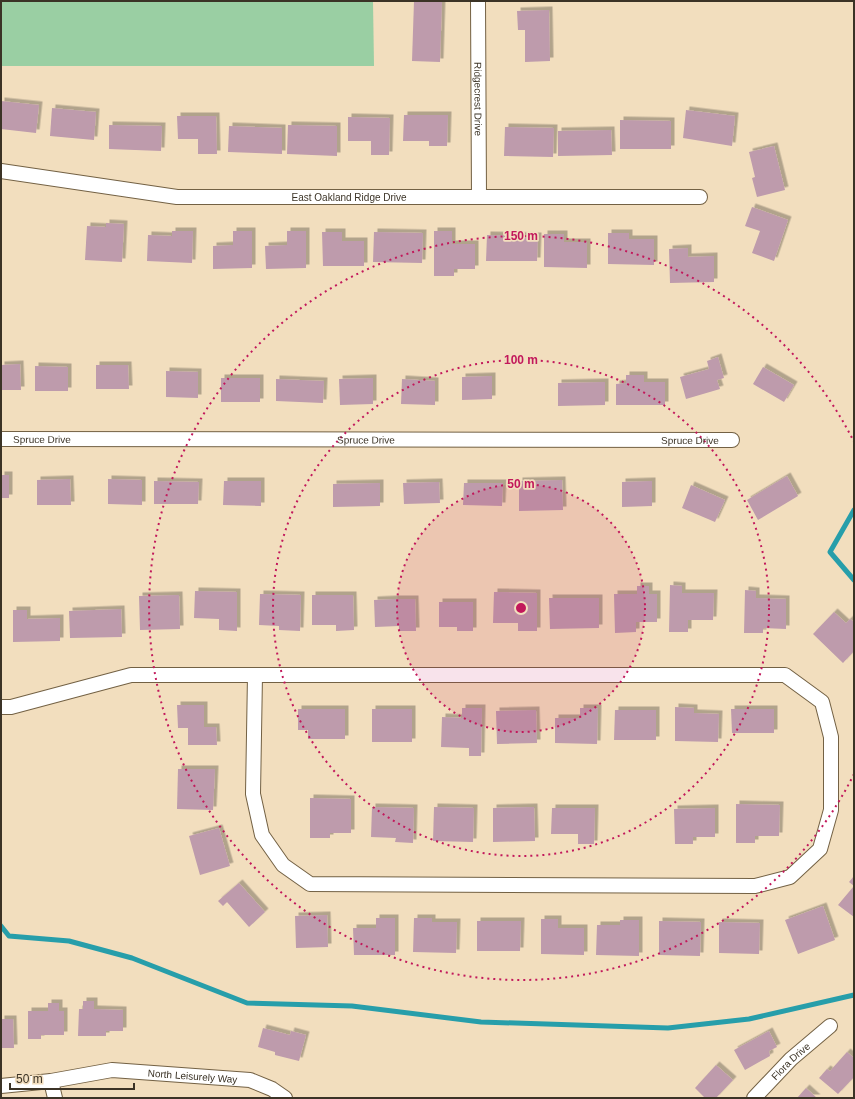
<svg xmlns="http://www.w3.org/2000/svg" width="855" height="1099" font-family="Arial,sans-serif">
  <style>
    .green { fill: #9acfa3 }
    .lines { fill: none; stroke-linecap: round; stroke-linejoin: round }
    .stream { stroke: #279eaa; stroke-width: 5 }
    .building { fill: #be9bac; filter: url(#shadow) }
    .minor-casing { stroke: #736144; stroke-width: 16 }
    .minor { stroke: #fff; stroke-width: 14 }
    .ring { fill: none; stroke: #c2185b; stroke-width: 2; stroke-dasharray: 2 4 }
    .labels { text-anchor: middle; stroke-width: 3.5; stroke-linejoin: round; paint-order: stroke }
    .street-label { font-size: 10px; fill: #3b3326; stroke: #f2debe }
    .centre { fill: #c2185b; stroke: #f2debe; stroke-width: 2 }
    .ring-label { font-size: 12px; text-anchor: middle; font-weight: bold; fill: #c2185b; stroke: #f2debe; stroke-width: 3.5; stroke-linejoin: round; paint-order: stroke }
  </style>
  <defs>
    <filter id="shadow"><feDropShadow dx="3.5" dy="-3.5" stdDeviation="0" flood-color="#0004"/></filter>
  </defs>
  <rect width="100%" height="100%" fill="#f2debe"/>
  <!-- green -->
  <path class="green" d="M1 1H373L374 66H1Z"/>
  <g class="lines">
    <!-- stream -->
    <g class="stream">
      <path d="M854 510 830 552 854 580"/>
      <path d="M1 926 9 936 69 941 132 958 247 1003 352 1006 481 1022 668 1028 749 1019 854 995"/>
    </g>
  </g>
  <!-- building -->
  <g class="building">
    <path d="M414 1H442L440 62 412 61Z"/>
    <path d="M549 10 550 61 525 62V30H518L517 11Z"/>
    <path d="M1 101 39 105 36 133 1 129Z"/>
    <path d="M52 108 96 112 94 140 50 136Z"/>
    <path d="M686 110 735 116 732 146 683 138Z"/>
    <path d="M404 115H448L447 146H429V141H403Z"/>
    <path d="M177 116H216L217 154H198V139H178Z"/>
    <path d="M348 117 390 118 389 155H371V141H348Z"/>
    <path d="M620 120 671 121V149H620Z"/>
    <path d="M109 125 162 126 161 151 109 149Z"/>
    <path d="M288 125 337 126V156L287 154Z"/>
    <path d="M229 126 282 128V154L228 152Z"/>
    <path d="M505 127 554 128 553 157 504 156Z"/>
    <path d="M611 130 612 155 558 156V131Z"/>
    <path d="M774 146 785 190 757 197 752 178 755 177 749 152Z"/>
    <path d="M752 207 788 220 774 261 752 253 760 231 745 226Z"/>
    <path d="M106 223 124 224 122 262 85 260 87 226 106 227Z"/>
    <path d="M172 231H193L192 263 147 261 148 235 172 236Z"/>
    <path d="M233 231H252V268L213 269V246L233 245Z"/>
    <path d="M287 231H306V268L266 269 265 246 287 245Z"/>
    <path d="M434 231H452V244H475V269H454V276H434Z"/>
    <path d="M322 232H342V241H364V266H323Z"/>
    <path d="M374 232 423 233 422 263 373 262Z"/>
    <path d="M608 233H629V239H654V265L608 264Z"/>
    <path d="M544 234H564V242H587V268L544 267Z"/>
    <path d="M487 235 538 236 537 261H486Z"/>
    <path d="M688 248V257L714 256V282L670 283 669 249Z"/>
    <path d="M718 357 724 378 717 380 720 389 686 399 680 377 709 369 707 361Z"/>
    <path d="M20 364 21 390H1V365Z"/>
    <path d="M96 365H128L129 389H96Z"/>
    <path d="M35 366 68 367V391H35Z"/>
    <path d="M763 367 794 385 784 402 753 384Z"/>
    <path d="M166 371 198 372V398L166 397Z"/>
    <path d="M626 375H644V382H665V405H616V384L626 383Z"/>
    <path d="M492 376V399L462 400V377Z"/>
    <rect x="221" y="378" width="39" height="24"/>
    <path d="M373 378V404L340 405 339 379Z"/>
    <path d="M276 379 324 381 323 403 276 401Z"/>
    <path d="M402 379 435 381V405L401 404Z"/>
    <path d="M605 382V405L558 406V383Z"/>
    <rect x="1" y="475" width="8" height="23"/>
    <path d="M787 476 798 496 758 520 747 500Z"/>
    <path d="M70 479 71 505H37V480Z"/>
    <path d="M108 479 142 480V505L108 504Z"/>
    <path d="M562 480 563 510 519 511V481Z"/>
    <path d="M154 481 199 482 198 504H154Z"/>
    <path d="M224 481H261V506L223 505Z"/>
    <path d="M652 481V506L622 507V482Z"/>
    <path d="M439 482 440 503 404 504 403 483Z"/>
    <path d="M380 483V506L333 507V484Z"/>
    <path d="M464 483H503L502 506 463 505Z"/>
    <path d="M691 485 725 500 715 522 682 508Z"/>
    <path d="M670 585 682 586V593H714L713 620H688V632H669Z"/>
    <path d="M637 586H649V594H657V622H636V632L615 633 614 594H637Z"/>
    <path d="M745 590 756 591V598L786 599V629L763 628V633H744Z"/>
    <path d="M195 591 237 592V631L219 630V619L194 618Z"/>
    <path d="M494 592 537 593V631H518V623H493Z"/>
    <path d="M260 594 301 595 300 631 279 630V626L259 625Z"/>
    <path d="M179 595 180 629 140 630 139 596Z"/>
    <path d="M312 595H353L354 630 336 631V625H312Z"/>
    <path d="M549 598H599V628L550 629Z"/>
    <path d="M395 599H415L416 631H399V626L375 627 374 600Z"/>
    <path d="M439 602H473V631H457V627H439Z"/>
    <path d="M121 609 122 637 70 638 69 611Z"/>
    <path d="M13 610H27V619L60 618V641L13 642Z"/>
    <path d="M834 612 846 623 850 619 854 622V651L843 663 813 634Z"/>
    <path d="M177 705H204V727H216L217 745H188V728H178Z"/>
    <path d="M675 707 694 708V713L719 714 718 742 675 741Z"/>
    <path d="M462 708H482L481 756H469V748L441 747 442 717 462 718Z"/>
    <path d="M580 708H598L597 744 555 743V718H580Z"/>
    <path d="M298 709H345V739H308V730H298Z"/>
    <rect x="372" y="709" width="40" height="33"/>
    <path d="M731 709H774V733H732Z"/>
    <path d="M536 710 537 743 497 744 496 711Z"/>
    <path d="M615 710H656V740H614Z"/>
    <path d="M178 769H215L213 810 177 809Z"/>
    <path d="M310 798 351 799V833H330V838H310Z"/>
    <path d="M736 804 780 805 779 836H755V843H736Z"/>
    <path d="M372 807 414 808 413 843 395 842 396 838 371 837Z"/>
    <path d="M434 807 474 808 473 842 433 841Z"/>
    <path d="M534 807 535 841 493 842V808Z"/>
    <path d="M552 808H595L594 844H578V834H551Z"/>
    <path d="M715 808V837H693V844H675L674 809Z"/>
    <path d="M219 828 230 866 200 875 189 836Z"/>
    <path d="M854 876V917L838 905 854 886 849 882Z"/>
    <path d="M239 883 265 912 249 927 227 902 223 906 218 901Z"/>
    <path d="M823 906 835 940 798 954 785 920Z"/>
    <path d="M327 915 328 947 296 948 295 916Z"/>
    <path d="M376 918H395V955H354L353 928H376Z"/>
    <path d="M414 918H432V922H457L456 953 413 952Z"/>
    <path d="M541 919H558V928H584V955L541 954Z"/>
    <path d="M620 920H639V956L596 955 597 925H620Z"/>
    <path d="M477 921H521L520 951H477Z"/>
    <path d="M659 921 701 922 700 956 659 955Z"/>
    <path d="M719 922 760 923 759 954 719 953Z"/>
    <path d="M83 1001H94V1009L123 1010V1031H106V1036H78L79 1009H83Z"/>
    <path d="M48 1003H59V1011H64V1035H41V1039H28V1011H48Z"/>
    <path d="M1 1019H13L14 1048H1Z"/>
    <path d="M263 1028 290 1035 291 1031 306 1035 299 1061 275 1055V1052L258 1047Z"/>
    <path d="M769 1031 777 1047 769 1051 770 1056 745 1070 734 1050Z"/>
    <path d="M847 1052 854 1058V1077L838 1094 819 1078 827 1069 830 1071Z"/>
    <path d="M716 1065 733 1080 716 1098H705L695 1088Z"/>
    <path d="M806 1088 817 1098H797Z"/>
  </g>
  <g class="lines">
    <!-- minor casing -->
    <g class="minor-casing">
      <g id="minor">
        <path id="s1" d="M478 1 479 197"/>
        <path id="s2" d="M1 171 177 197H700"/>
        <path id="s3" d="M1 439 732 440"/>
        <path d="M1 707H11L131 675H785L822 702 831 737V810L820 849 790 877 755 886 310 884 283 865 262 835 253 794 255 675"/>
        <path d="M51 1081 55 1098"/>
        <path id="s4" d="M1 1086 51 1081 112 1070 250 1080 272 1089 285 1098"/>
        <path id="s5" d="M754 1098 791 1059 830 1026"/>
      </g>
    </g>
    <!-- minor -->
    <use href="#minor" class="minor"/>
  </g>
  <!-- distance rings -->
  <circle cx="521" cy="608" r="124" fill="#c2185b" fill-opacity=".12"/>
  <g class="ring">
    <circle cx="521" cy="608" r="124"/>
    <circle cx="521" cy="608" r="248"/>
    <path d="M854 774A372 372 0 1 1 854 442"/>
  </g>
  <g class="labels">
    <!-- street labels -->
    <g class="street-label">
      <text dy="4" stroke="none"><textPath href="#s1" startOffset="98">Ridgecrest Drive</textPath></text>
      <text dy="4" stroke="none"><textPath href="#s2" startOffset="350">East Oakland Ridge Drive</textPath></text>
      <text dy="4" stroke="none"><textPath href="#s3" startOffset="41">Spruce Drive</textPath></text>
      <text dy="4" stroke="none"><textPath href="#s3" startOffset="365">Spruce Drive</textPath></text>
      <text dy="4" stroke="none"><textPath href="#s3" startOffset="689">Spruce Drive</textPath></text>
      <text dy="4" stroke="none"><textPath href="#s5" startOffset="52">Flora Drive</textPath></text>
      <text dy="4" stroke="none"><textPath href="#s4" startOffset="193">North Leisurely Way</textPath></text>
    </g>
  </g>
  <circle cx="521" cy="608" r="6" class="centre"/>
  <g class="ring-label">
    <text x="521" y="240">150 m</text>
    <text x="521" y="364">100 m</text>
    <text x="521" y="488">50 m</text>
  </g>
  <!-- border -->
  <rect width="855" height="1099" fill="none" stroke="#3b3326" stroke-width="4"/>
  <!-- scale -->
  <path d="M10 1083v6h124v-6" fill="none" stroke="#3b3326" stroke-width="2"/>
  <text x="16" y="1083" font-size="12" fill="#3b3326" stroke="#f2debe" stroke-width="3" paint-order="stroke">50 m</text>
</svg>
